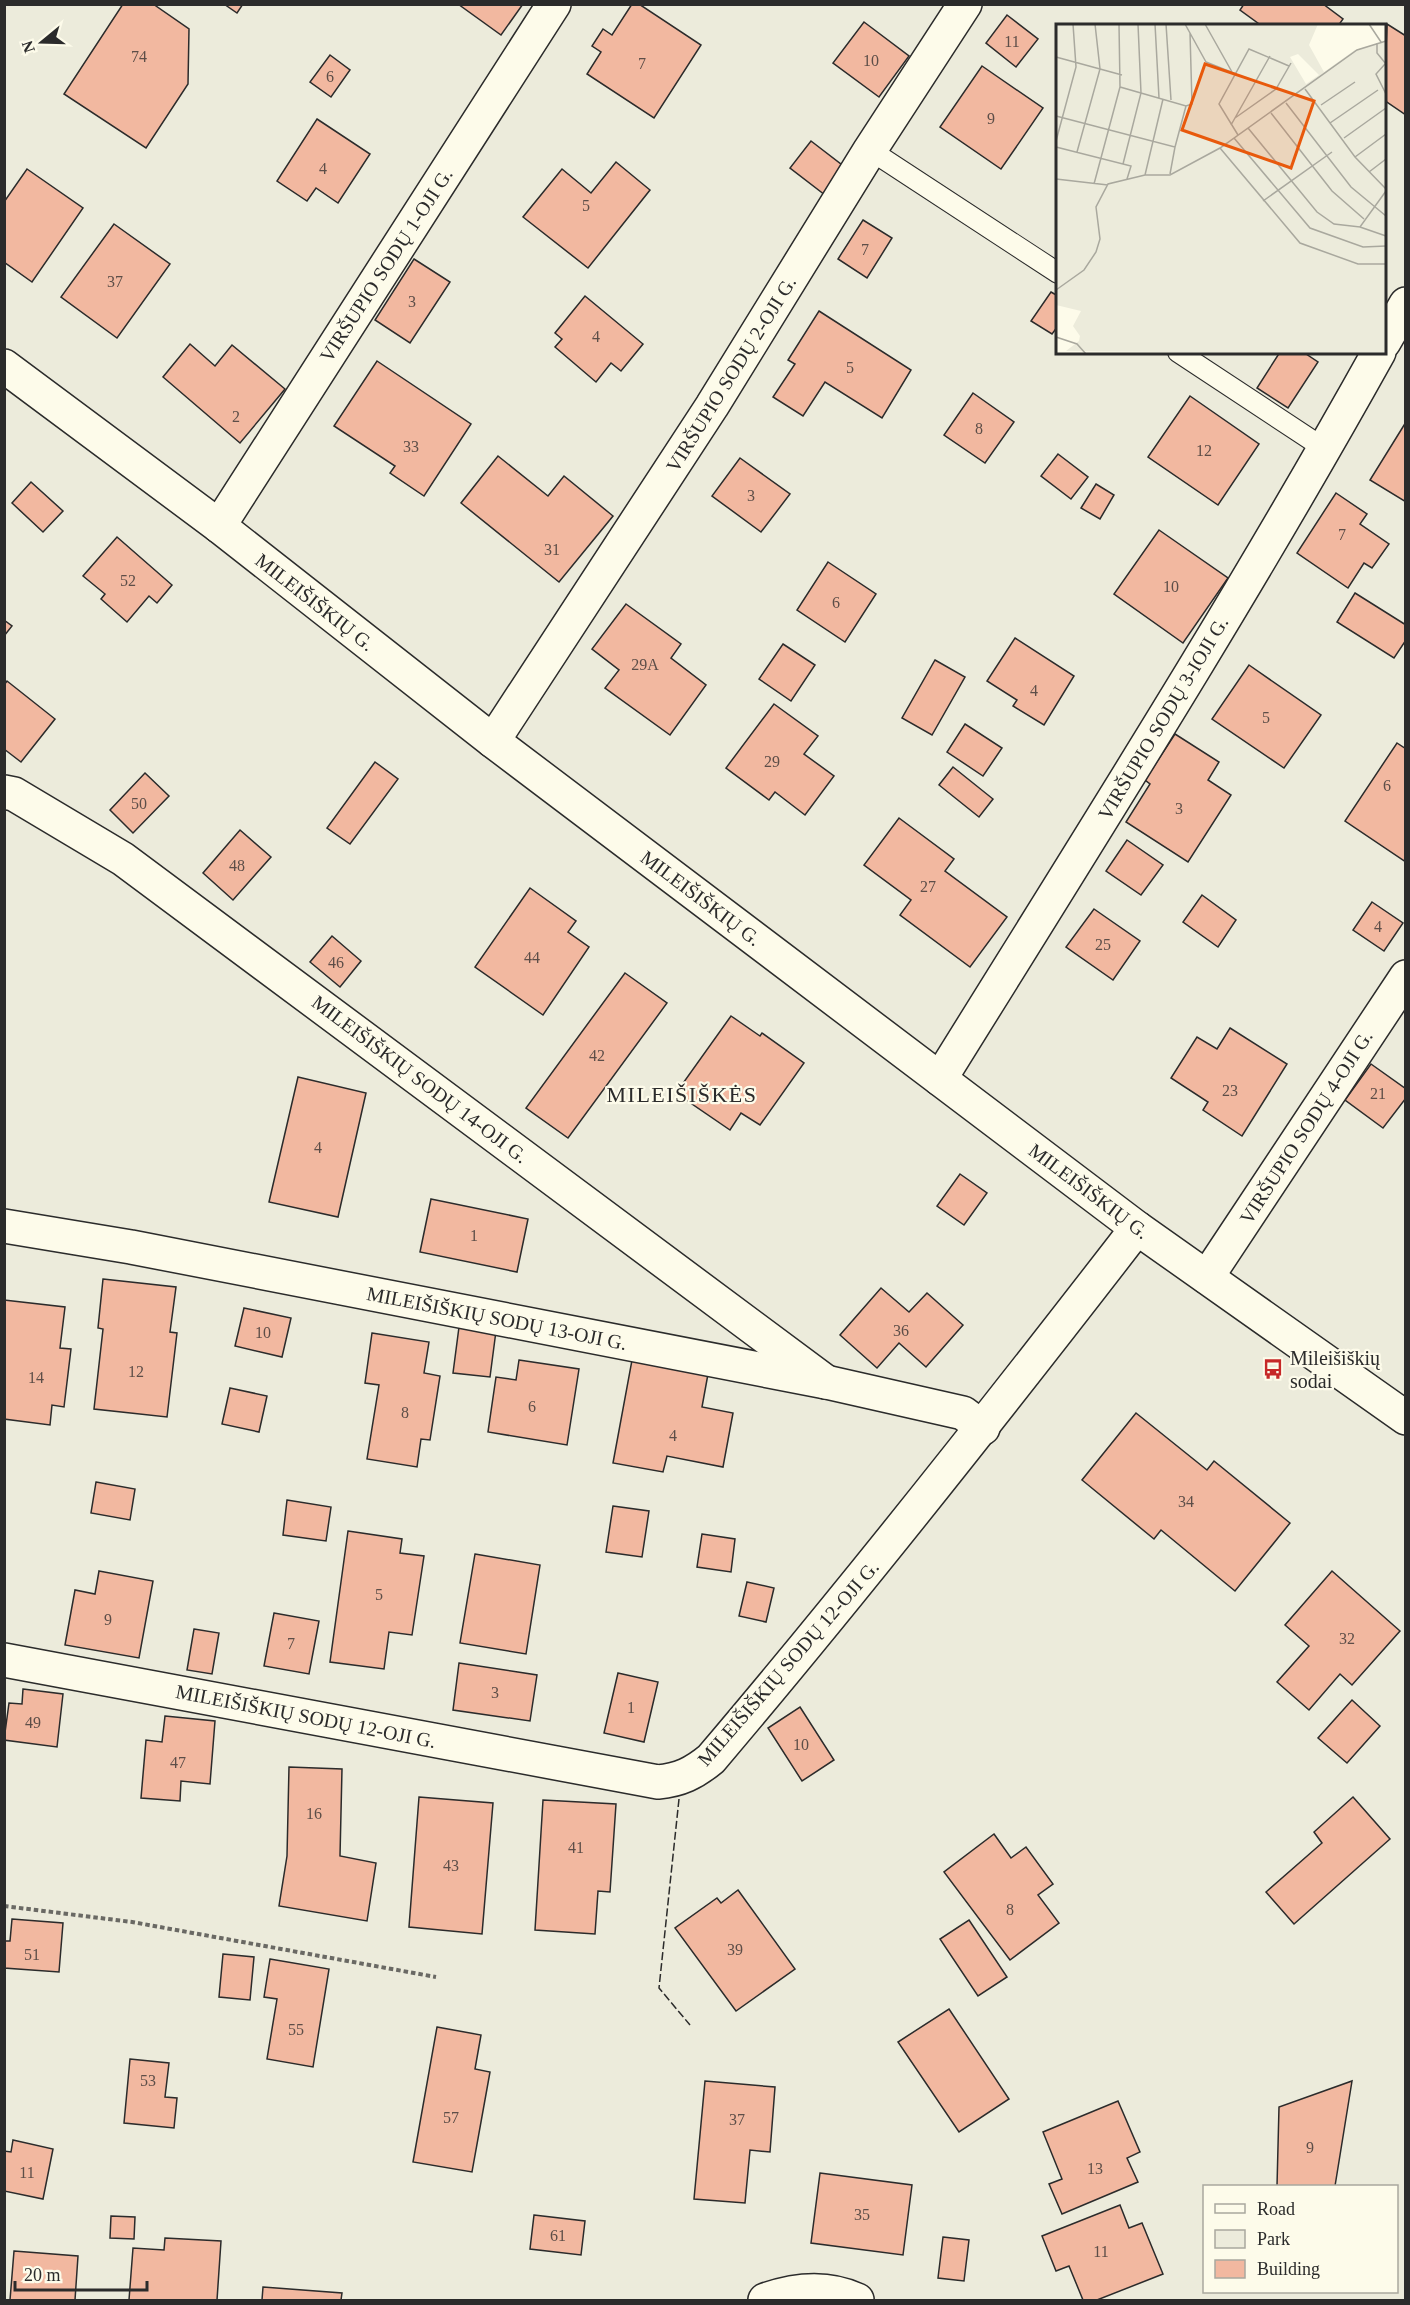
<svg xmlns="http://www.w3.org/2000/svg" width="1410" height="2305" font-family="'Times New Roman',serif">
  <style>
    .green { fill: #ecebdb; stroke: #74746e; stroke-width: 1.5; fill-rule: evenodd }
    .building { fill: #f2b8a0; stroke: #2b2b2b; stroke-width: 1.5 }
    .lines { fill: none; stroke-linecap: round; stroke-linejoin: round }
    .service-casing { stroke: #2b2b2b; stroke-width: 22 }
    .minor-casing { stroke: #2b2b2b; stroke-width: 36 }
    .path { stroke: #6a6964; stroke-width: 4; stroke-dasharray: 4.5 3; stroke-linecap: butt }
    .service { stroke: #fdfbea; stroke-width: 20 }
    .minor { stroke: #fdfbea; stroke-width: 33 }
    .fence { stroke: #2b2b2b; stroke-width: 1.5; stroke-dasharray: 8 3; stroke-linecap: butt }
    .labels { text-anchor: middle; stroke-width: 4.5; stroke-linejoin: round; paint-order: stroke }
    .number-label { font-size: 16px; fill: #5d4e48 }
    .street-label { font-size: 20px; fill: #2b2b2b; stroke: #fdfbea }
    .poi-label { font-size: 20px; fill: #2b2b2b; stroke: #fdfbea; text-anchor: start }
    .quarter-label { font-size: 22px; letter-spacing: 1.5px; fill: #2b2b2b; stroke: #fdfbea }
    .inset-road { fill: none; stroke: #a9a89e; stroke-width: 1.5 }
    .view { fill: #e8590c; fill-opacity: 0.15; stroke: #e8590c; stroke-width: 3 }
    .inset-edge { fill: none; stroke: #2b2b2b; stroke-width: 3 }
  </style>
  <rect width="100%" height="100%" fill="#fdfbea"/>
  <!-- green -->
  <path class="green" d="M5 5H1405V2300H5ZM1058 26H1384V352H1058ZM1204 2186H1396V2292H1204Z"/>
  <!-- building -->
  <g class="building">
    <path d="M123 4H153L189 29 188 84 146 148 64 94Z"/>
    <path d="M224 4H243L237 13Z"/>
    <path d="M458 4H523L501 35Z"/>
    <path d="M632 4H639L701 45 654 118 587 74 601 52 592 46 603 29 612 35Z"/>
    <path d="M1244 4H1323L1343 19 1338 26H1262L1240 10Z"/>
    <path d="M1007 15 1038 39 1016 67 986 43Z"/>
    <path d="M864 22 909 56 879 97 833 63Z"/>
    <path d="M1387 24 1406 36V115L1384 100Z"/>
    <path d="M330 55 350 70 331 97 310 82Z"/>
    <path d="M982 66 1043 108 1001 169 940 127Z"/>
    <path d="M317 119 370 154 338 203 316 188 307 201 277 181Z"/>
    <path d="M811 141 846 168 825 195 790 168Z"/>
    <path d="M616 162 650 190 588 268 523 217 562 169 591 193Z"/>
    <path d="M27 169 83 208 32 282 4 262V202Z"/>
    <path d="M863 220 892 238 867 278 838 259Z"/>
    <path d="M114 224 170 264 117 338 61 297Z"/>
    <path d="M414 259 450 282 410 343 375 320Z"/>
    <path d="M1051 292 1058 296V326L1052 334 1031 321Z"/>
    <path d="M585 296 643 344 621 371 611 363 596 382 555 347 562 339 555 333Z"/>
    <path d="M819 311 911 370 882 418 825 382 803 416 773 397 795 364 788 360Z"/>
    <path d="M190 344 215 366 232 345 285 389 240 443 163 377Z"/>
    <path d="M1280 352H1303L1318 362 1288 408 1257 388Z"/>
    <path d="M377 361 471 424 424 496 390 473 395 466 334 426Z"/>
    <path d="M973 393 1014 422 985 463 944 435Z"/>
    <path d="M1190 396 1259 444 1218 505 1148 457Z"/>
    <path d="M1406 422V502L1370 480Z"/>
    <path d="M1058 454 1088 477 1071 499 1041 476Z"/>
    <path d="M498 456 548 496 564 476 613 516 559 582 461 503Z"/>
    <path d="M740 458 790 494 761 532 712 496Z"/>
    <path d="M31 482 63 511 43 532 12 503Z"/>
    <path d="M1096 484 1114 495 1100 519 1081 508Z"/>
    <path d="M1336 493 1367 514 1360 524 1389 544 1372 568 1364 563 1348 588 1297 553Z"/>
    <path d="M1159 530 1228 578 1183 643 1114 594Z"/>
    <path d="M117 537 172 585 157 603 149 596 127 622 101 599 105 594 83 576Z"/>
    <path d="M828 562 876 594 845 642 797 610Z"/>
    <path d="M1355 593 1406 625V640L1394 658 1337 622Z"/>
    <path d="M626 604 681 644 671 658 706 685 670 735 605 688 619 670 592 649Z"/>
    <path d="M4 620 12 626 4 636Z"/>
    <path d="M1015 638 1074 676 1044 725 1013 706 1017 700 987 681Z"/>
    <path d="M783 644 815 665 791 701 759 679Z"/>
    <path d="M935 660 965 677 932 735 902 718Z"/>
    <path d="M1249 665 1321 715 1284 768 1212 719Z"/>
    <path d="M7 681 55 719 21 762 4 749V685Z"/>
    <path d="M774 704 818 736 804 754 834 776 805 815 775 792 769 800 726 768Z"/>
    <path d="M965 724 1002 748 983 776 947 752Z"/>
    <path d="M1175 734 1219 762 1208 780 1231 795 1188 862 1126 822 1150 784 1145 780Z"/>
    <path d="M1397 743 1406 749V862L1345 821Z"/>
    <path d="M375 762 398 779 350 844 327 828Z"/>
    <path d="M953 767 993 799 979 817 939 785Z"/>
    <path d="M145 773 169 796 133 833 110 810Z"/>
    <path d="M899 818 954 859 945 871 1007 917 970 967 900 915 911 900 864 865Z"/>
    <path d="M240 830 271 857 233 900 203 873Z"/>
    <path d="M1127 840 1163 865 1141 895 1106 871Z"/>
    <path d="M530 888 576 921 568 932 589 947 543 1015 475 967Z"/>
    <path d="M1202 895 1236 920 1218 947 1183 922Z"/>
    <path d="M1372 902 1403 923 1384 951 1353 930Z"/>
    <path d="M1094 909 1140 941 1113 980 1066 947Z"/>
    <path d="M332 936 361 961 340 987 310 962Z"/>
    <path d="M625 973 667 1003 568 1138 526 1108Z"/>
    <path d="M731 1016 760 1036 762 1033 804 1063 760 1125 741 1113 730 1130 676 1093Z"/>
    <path d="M1230 1028 1287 1064 1242 1136 1203 1110 1208 1102 1171 1078 1197 1037 1217 1049Z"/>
    <path d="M1371 1064 1406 1089V1098L1383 1128 1345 1100Z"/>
    <path d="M298 1077 366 1093 338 1217 269 1202Z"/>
    <path d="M960 1174 987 1193 964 1225 937 1206Z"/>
    <path d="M431 1199 528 1219 517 1272 420 1252Z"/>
    <path d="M103 1279 176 1287 170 1332 177 1333 167 1417 94 1409 103 1329 98 1328Z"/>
    <path d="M881 1288 909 1312 927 1293 963 1325 926 1367 899 1343 877 1368 840 1335Z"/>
    <path d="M4 1300 65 1307 60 1348 71 1349 64 1407 52 1405 50 1425 4 1419Z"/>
    <path d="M244 1308 291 1318 282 1357 235 1346Z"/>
    <path d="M459 1327 496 1331 490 1377 453 1373Z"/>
    <path d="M372 1333 429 1342 424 1373 440 1376 430 1440 421 1439 417 1467 367 1459 379 1385 365 1383Z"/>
    <path d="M519 1360 579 1369 567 1445 488 1432 496 1377 516 1380Z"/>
    <path d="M632 1360 708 1374 702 1407 733 1413 723 1467 667 1456 663 1472 613 1463Z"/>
    <path d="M230 1388 267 1396 259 1432 222 1424Z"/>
    <path d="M1136 1413 1207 1470 1214 1461 1290 1523 1235 1591 1161 1530 1154 1539 1082 1480Z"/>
    <path d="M96 1482 135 1489 130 1520 91 1513Z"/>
    <path d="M287 1500 331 1507 326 1541 283 1535Z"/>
    <path d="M613 1506 649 1511 642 1557 606 1552Z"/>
    <path d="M348 1531 402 1539 400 1553 424 1556 412 1635 389 1632 384 1669 330 1662Z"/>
    <path d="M702 1534 735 1539 731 1572 697 1567Z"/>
    <path d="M475 1554 540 1565 526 1654 460 1643Z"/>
    <path d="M99 1571 153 1581 139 1658 65 1645 75 1590 95 1594Z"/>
    <path d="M1332 1571 1400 1631 1352 1685 1340 1674 1309 1710 1277 1682 1309 1646 1285 1625Z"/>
    <path d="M747 1582 774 1588 766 1622 739 1616Z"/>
    <path d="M274 1613 319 1621 309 1674 264 1666Z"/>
    <path d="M194 1629 219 1633 212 1674 187 1670Z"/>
    <path d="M459 1663 537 1675 530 1721 453 1710Z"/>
    <path d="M618 1673 658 1682 644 1742 604 1733Z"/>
    <path d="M23 1689 63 1694 57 1747 4 1740 9 1703 22 1704Z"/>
    <path d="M1352 1700 1380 1726 1347 1763 1318 1738Z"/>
    <path d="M800 1707 834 1760 802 1781 768 1728Z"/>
    <path d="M165 1716 215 1721 210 1784 181 1781 180 1801 141 1798 146 1740 162 1742Z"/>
    <path d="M289 1767 342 1769 340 1856 376 1863 367 1921 279 1906 287 1856Z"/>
    <path d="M419 1797 493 1803 482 1934 409 1927Z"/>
    <path d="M1353 1797 1390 1839 1294 1924 1266 1892 1322 1843 1314 1832Z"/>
    <path d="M543 1800 616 1804 610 1892 598 1891 595 1934 535 1930Z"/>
    <path d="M994 1834 1011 1858 1026 1847 1053 1884 1038 1895 1059 1923 1010 1960 944 1872Z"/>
    <path d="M738 1890 795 1969 736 2011 675 1928 717 1898 721 1903Z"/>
    <path d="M12 1919 63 1923 59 1972 4 1968V1941H10Z"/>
    <path d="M969 1920 1007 1977 978 1996 940 1939Z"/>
    <path d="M223 1954 254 1957 250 2000 219 1997Z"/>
    <path d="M270 1959 329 1969 313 2067 267 2059 277 1999 264 1997Z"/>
    <path d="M949 2009 1009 2099 959 2132 898 2042Z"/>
    <path d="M437 2027 481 2035 475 2069 490 2072 472 2172 413 2162Z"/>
    <path d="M130 2059 169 2063 165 2097 177 2098 174 2128 124 2123Z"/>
    <path d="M705 2081 775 2087 770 2152 750 2150 745 2203 694 2199Z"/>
    <path d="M1352 2081 1335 2186H1277L1279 2107Z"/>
    <path d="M1118 2101 1140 2152 1127 2158 1138 2182 1062 2214 1049 2184 1062 2179 1043 2132Z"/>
    <path d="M13 2140 53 2149 43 2199 4 2191V2151L11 2152Z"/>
    <path d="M820 2173 912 2185 903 2255 811 2243Z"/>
    <path d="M1120 2205 1129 2228 1142 2223 1163 2274 1097 2300H1083L1069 2266 1056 2271 1042 2236Z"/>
    <path d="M534 2215 585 2221 581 2255 530 2249Z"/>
    <path d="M111 2216 135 2217 134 2239 110 2238Z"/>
    <path d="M943 2237 969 2240 964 2281 938 2278Z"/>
    <path d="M165 2238 221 2241 217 2300H129L133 2248 164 2250Z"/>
    <path d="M14 2251 78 2256 75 2300H10Z"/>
    <path d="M263 2287 342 2293 341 2300H262Z"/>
  </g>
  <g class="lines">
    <!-- service casing -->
    <g class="service-casing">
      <g id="service">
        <path d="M870 150 1058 273"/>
        <path d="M1178 352 1325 449"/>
      </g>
    </g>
    <!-- minor casing -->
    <g class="minor-casing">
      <g id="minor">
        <path d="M1384 342 1406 304"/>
        <path d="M4 366 219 526 493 741 1137 1228 1406 1418"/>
        <path d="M219 526 554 4"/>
        <path d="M493 741 712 406 870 150 965 4"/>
        <path d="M4 792 14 794 123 859 826 1382"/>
        <path d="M940 1079C1089 839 1241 600 1379 352"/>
        <path d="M4 1226 131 1247 826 1382 963 1413 983 1428"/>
        <path d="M1207 1277 1406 977"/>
        <path d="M4 1660 658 1782C680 1780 694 1773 711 1759 858 1586 998 1408 1137 1228"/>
        <path d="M765 2300C796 2289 827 2286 857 2300"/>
      </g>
    </g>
    <!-- path -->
    <path class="path" d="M4 1906 132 1922 436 1977"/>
    <!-- service -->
    <use href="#service" class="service"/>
    <!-- minor -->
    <use href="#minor" class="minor"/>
    <!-- fence -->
    <path class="fence" d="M679 1799 659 1988 690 2025"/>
  </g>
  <!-- icons -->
  <defs>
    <g id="bus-bare" transform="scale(1.62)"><path d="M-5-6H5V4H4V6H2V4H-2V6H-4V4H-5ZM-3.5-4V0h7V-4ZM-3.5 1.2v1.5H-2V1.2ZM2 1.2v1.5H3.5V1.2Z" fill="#c62828" stroke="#fdfbea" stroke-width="2.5" paint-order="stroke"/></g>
  </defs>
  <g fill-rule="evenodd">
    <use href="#bus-bare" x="1273" y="1369"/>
  </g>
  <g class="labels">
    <!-- number labels -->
    <g class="number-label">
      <text x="1012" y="47">11</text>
      <text x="139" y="62">74</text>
      <text x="871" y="66">10</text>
      <text x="642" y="69">7</text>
      <text x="330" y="82">6</text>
      <text x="991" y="124">9</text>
      <text x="323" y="174">4</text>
      <text x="586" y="211">5</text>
      <text x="865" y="255">7</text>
      <text x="115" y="287">37</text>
      <text x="412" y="307">3</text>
      <text x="596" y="342">4</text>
      <text x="850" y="373">5</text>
      <text x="236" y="422">2</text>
      <text x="979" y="434">8</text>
      <text x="411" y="452">33</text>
      <text x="1204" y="456">12</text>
      <text x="751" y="501">3</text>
      <text x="1342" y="540">7</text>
      <text x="552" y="555">31</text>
      <text x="128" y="586">52</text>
      <text x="1171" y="592">10</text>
      <text x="836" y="608">6</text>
      <text x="645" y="670">29A</text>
      <text x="1034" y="696">4</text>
      <text x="1266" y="723">5</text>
      <text x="772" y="767">29</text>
      <text x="1387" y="791">6</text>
      <text x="139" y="809">50</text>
      <text x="1179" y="814">3</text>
      <text x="237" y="871">48</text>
      <text x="928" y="892">27</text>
      <text x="1378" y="932">4</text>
      <text x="1103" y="950">25</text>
      <text x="532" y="963">44</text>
      <text x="336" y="968">46</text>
      <text x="597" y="1061">42</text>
      <text x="1230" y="1096">23</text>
      <text x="1378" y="1099">21</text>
      <text x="318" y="1153">4</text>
      <text x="474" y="1241">1</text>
      <text x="901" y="1336">36</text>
      <text x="263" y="1338">10</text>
      <text x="136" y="1377">12</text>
      <text x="36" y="1383">14</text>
      <text x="532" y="1412">6</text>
      <text x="405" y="1418">8</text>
      <text x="673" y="1441">4</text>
      <text x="1186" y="1507">34</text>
      <text x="379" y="1600">5</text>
      <text x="108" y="1625">9</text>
      <text x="1347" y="1644">32</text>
      <text x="291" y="1649">7</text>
      <text x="495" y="1698">3</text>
      <text x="631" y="1713">1</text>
      <text x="33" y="1728">49</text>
      <text x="801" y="1750">10</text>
      <text x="178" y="1768">47</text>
      <text x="314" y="1819">16</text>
      <text x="576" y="1853">41</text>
      <text x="451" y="1871">43</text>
      <text x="1010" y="1915">8</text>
      <text x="735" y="1955">39</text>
      <text x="32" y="1960">51</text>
      <text x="296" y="2035">55</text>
      <text x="148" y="2086">53</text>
      <text x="451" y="2123">57</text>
      <text x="737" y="2125">37</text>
      <text x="1310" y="2153">9</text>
      <text x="1095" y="2174">13</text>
      <text x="27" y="2178">11</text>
      <text x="862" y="2220">35</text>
      <text x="558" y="2241">61</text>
      <text x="1101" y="2257">11</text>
    </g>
    <!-- street labels -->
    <g class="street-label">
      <text transform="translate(386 265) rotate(-57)" y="7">VIRŠUPIO SODŲ 1-OJI G.</text>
      <text transform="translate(731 374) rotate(-58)" y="7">VIRŠUPIO SODŲ 2-OJI G.</text>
      <text transform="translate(315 602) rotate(38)" y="7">MILEIŠIŠKIŲ G.</text>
      <text transform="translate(1163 718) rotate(-59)" y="7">VIRŠUPIO SODŲ 3-IOJI G.</text>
      <text transform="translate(701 898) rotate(37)" y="7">MILEIŠIŠKIŲ G.</text>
      <text transform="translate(420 1079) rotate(37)" y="7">MILEIŠIŠKIŲ SODŲ 14-OJI G.</text>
      <text transform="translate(1306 1127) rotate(-57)" y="7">VIRŠUPIO SODŲ 4-OJI G.</text>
      <text transform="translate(1089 1191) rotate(37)" y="7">MILEIŠIŠKIŲ G.</text>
      <text transform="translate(497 1318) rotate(11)" y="7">MILEIŠIŠKIŲ SODŲ 13-OJI G.</text>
      <text transform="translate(788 1663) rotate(-49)" y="7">MILEIŠIŠKIŲ SODŲ 12-OJI G.</text>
      <text transform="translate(306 1716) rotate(11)" y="7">MILEIŠIŠKIŲ SODŲ 12-OJI G.</text>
    </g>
    <!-- poi labels -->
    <g class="poi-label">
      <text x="1290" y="1365">Mileišiškių<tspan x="1290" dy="23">sodai</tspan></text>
    </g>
    <!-- quarter labels -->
    <g class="quarter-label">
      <text x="682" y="1102">MILEIŠIŠKĖS</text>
    </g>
  </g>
  <!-- overview -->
  <g transform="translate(1056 24)">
    <rect width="330" height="330" fill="#fdfbea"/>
    <path d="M0 0H262L253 21 268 48 299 26 330 17V330L10 327 23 317 24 312 17 302 25 287 0 281ZM242 30 263 51 250 60 234 33Z" fill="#ecebdb" fill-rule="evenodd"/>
    <path class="inset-road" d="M63 0 64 63M99 0 103 74M110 0 115 76M129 0 150 38 180 50M149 0 176 48M313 0 325 18M321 19V29L330 40M0 33 66 51M329 40 320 50 330 70M249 65 299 133 330 165M230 79 295 163 330 192M265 81 299 58M215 89 276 167 308 195M0 92 119 123 114 150M179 94 220 65 235 39M274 99 322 66M175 101 214 32M192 104 261 188 278 200 304 203 330 167M182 111 163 80 193 25 233 42M178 114 254 204 307 223 330 222M288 114 330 84M0 117 20 43 17 0M0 123 75 142 71 155M119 123 130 82M164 124 244 219 302 240H330M21 128 44 45 39 0M299 133 330 110M67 140 85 69 82 0M313 148 330 135M89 151 107 75M0 155 52 161M38 160 64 63 130 82 136 80 134 9M207 177 276 128M304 203 330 212M0 266 28 246 40 228 44 215 40 183 52 160 89 151H114L164 124 301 26 330 17M0 313 21 320 30 330"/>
    <path class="view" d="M149 40 258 77 235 144 126 106Z"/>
    <rect width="330" height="330" class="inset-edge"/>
  </g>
  <!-- border -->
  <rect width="1410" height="2305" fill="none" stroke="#2b2b2b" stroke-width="12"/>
  <!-- legend -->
  <rect x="1203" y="2185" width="195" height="108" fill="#fdfbea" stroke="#a9a89e" stroke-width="1.5"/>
  <rect x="1215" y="2204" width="30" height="9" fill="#fdfbea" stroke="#a9a89e" stroke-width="1.5"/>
  <text x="1257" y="2215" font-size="18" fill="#2b2b2b">Road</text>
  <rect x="1215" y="2230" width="30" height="18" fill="#ecebdb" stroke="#a9a89e" stroke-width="1.5"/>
  <text x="1257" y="2245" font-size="18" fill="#2b2b2b">Park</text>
  <rect x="1215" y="2260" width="30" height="18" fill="#f2b8a0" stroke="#a9a89e" stroke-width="1.5"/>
  <text x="1257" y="2275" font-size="18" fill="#2b2b2b">Building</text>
  <!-- north arrow -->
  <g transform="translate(42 42) rotate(251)" stroke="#fdfbea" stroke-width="4.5" paint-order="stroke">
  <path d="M0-4.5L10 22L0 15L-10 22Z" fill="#2b2b2b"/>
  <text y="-9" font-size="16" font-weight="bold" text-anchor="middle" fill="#2b2b2b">N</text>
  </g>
  <!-- scale -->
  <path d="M15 2281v9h132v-9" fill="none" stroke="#2b2b2b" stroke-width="3"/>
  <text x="24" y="2281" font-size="18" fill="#2b2b2b" stroke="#fdfbea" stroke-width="4.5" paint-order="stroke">20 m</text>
</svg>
